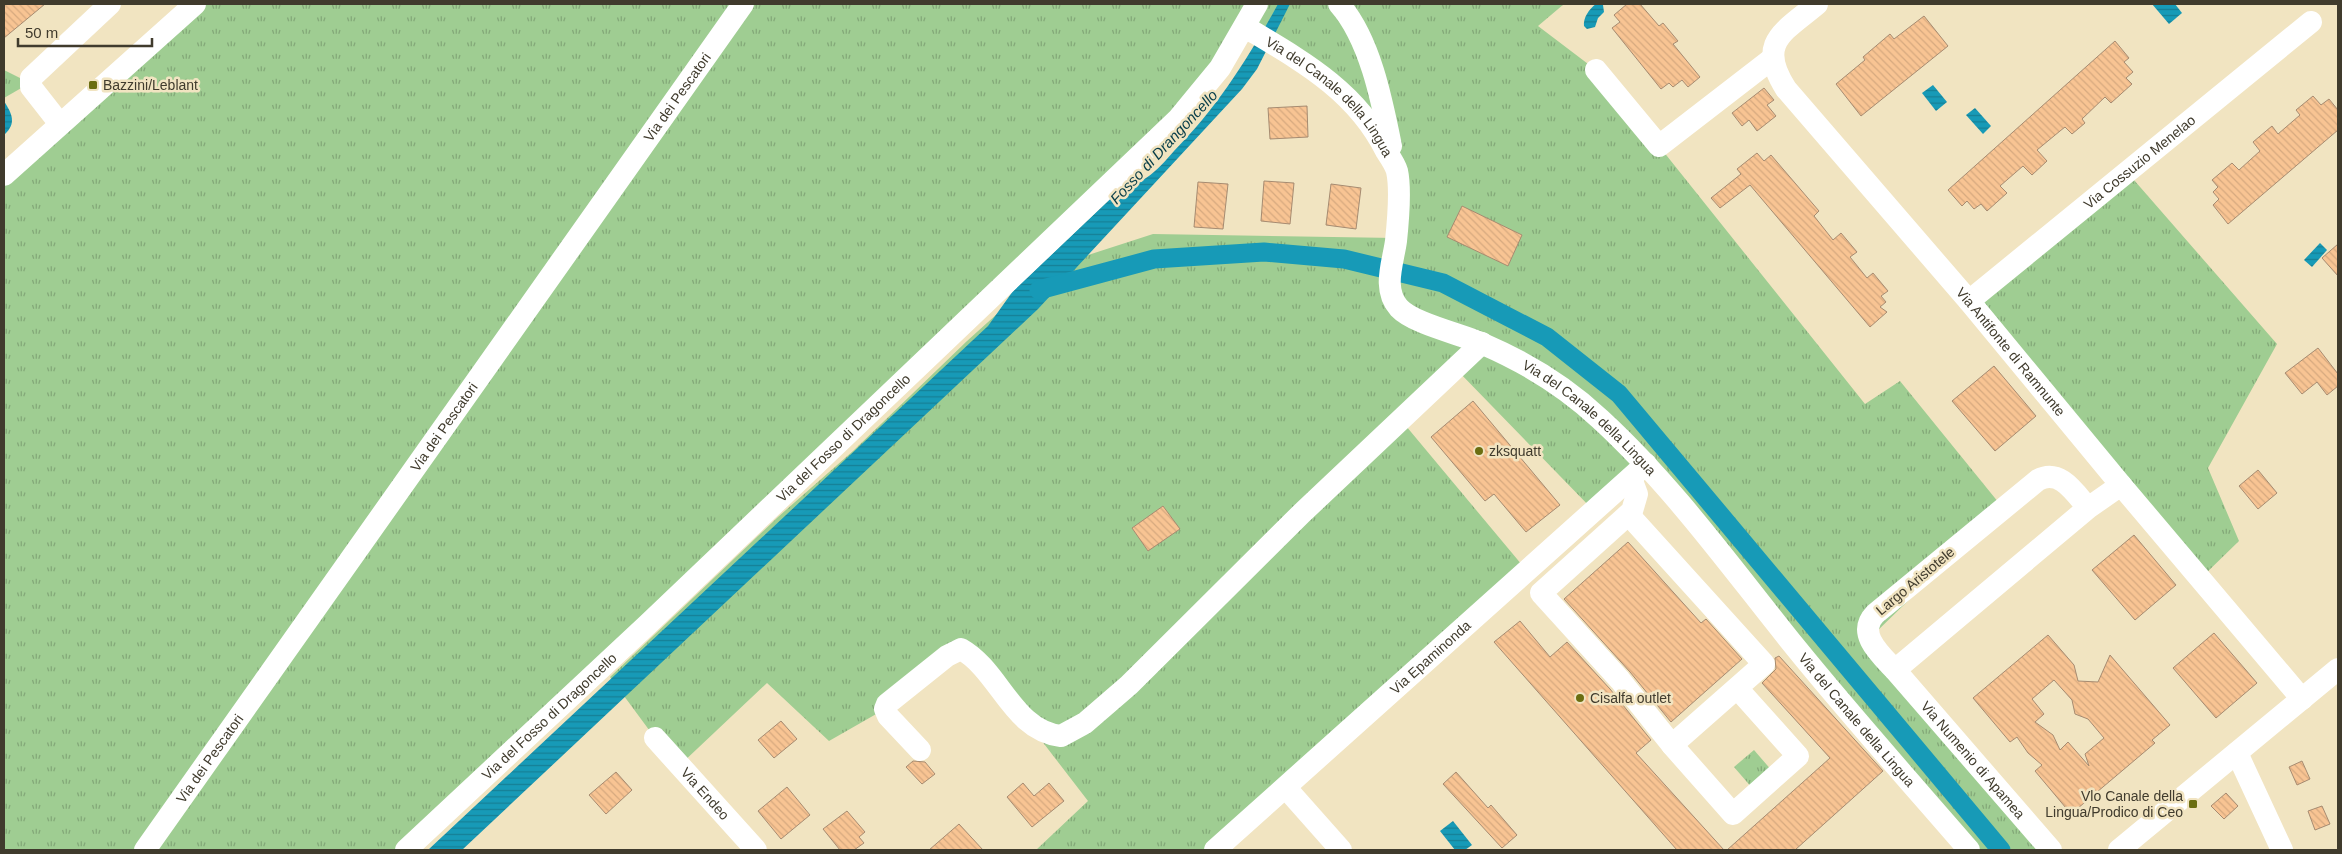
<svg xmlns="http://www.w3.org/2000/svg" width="2342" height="854" font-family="Helvetica,sans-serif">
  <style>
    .grass { fill: url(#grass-tufts) }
    .water { fill: url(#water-rules) }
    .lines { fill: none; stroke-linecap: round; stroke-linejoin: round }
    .canal { stroke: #179ab7; stroke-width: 19 }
    .building { fill: url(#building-back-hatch); stroke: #a68b71; fill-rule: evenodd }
    .minor { stroke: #fff; stroke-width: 22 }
    .poi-dot { fill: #6b6e11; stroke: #f1e4c1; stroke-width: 2 }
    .labels { text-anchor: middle; stroke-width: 5; stroke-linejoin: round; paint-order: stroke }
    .poi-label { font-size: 14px; fill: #403b2d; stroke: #f1e4c1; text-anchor: start }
    .street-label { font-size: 14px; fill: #403b2d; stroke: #f1e4c1 }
    .water-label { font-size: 15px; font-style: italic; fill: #063c48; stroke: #f1e4c1 }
  </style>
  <defs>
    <pattern id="grass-tufts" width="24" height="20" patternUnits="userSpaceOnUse" patternTransform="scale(1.25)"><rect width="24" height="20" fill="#9fcd92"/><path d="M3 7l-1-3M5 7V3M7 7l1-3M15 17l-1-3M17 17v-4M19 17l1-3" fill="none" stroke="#83a878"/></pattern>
    <pattern id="water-rules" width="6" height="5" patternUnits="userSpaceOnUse" patternTransform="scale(1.25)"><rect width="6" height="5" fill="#179ab7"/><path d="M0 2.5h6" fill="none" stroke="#167f95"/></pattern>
    <pattern id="building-back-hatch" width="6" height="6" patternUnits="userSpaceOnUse" patternTransform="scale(1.25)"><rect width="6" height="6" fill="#f8c493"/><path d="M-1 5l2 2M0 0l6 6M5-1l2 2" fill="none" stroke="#d6a97f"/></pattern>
  </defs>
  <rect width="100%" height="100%" fill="#f1e4c1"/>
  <!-- grass -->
  <g class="grass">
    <path d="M195 4H1257L1220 68 406 850H4V175Z"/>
    <path d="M1262 4H1564L1538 26 1596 70 1659 146 1865 404 1900 381 2003 508 1870 638 2052 850H1971L1646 464 1594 511 1456 369 1401 420 1527 571 1214 850H1036L1088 801 1028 723 955 651 885 709 829 741 767 683 680 765 655 738 610 677 778 517 853 451 967 341 1048 268 1153 234 1396 238 1398 199 1372 126 1251 31Z"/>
    <path d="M4 70 30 83 4 98Z"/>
    <path d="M2127 172 2277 344 2208 468 2239 541 2200 579 1969 301Z"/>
    <path d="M1754 750 1773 772 1753 789 1734 767Z"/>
  </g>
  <!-- water -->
  <g class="water">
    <path d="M1278 4H1290L1257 69 1242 89 1038 309 462 850H428L988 326 1013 291 1125 185C1132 181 1139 183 1146 178 1157 171 1166 160 1174 151 1217 108 1249 57 1278 4Z"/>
    <path d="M1596 4 1603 5 1604 12 1598 18 1595 27 1587 29 1584 26C1583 18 1589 9 1596 4Z"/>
    <path d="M2152 4H2175L2182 13 2169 24Z"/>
    <path d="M1933 85 1947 102 1936 111 1922 93Z"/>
    <path d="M4 101C12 114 17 123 4 135Z"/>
    <path d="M1975 108 1991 126 1983 134 1966 115Z"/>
    <path d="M2320 243 2327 250 2312 267 2304 260Z"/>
    <path d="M1453 821 1472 845 1465 850H1455L1440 831Z"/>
  </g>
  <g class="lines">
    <!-- canal -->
    <path class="canal" d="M1039 290 1154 259 1264 252 1344 259 1443 283 1547 337 1619 394 2001 850"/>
  </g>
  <!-- building -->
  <g class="building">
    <path d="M4 4H45L4 38Z"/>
    <path d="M1627 4H1640L1659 26 1663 23 1678 41 1673 44 1700 77 1688 87 1682 80 1673 87 1669 83 1661 89 1612 28 1620 22 1614 15Z"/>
    <path d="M1924 16 1948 46 1861 116 1836 84 1865 60 1863 57 1890 34 1894 39Z"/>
    <path d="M2115 41 2129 58 2124 62 2133 72 2126 78 2132 84 2111 103 2105 97 2082 119 2085 123 2072 134 2065 127 2060 131 2037 150 2047 161 2032 175 2023 166 2000 186 2007 193 1987 211 1981 204 1974 209 1967 201 1962 206 1948 190Z"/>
    <path d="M1764 88 1774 100 1767 105 1776 116 1757 131 1749 120 1742 126 1732 113Z"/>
    <path d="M2313 96 2321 105 2329 99 2338 110V130L2228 224 2213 205 2219 199 2213 192 2218 187 2212 180 2232 163 2239 170 2260 151 2253 142 2272 126 2278 134 2300 115 2296 110Z"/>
    <path d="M1307 106 1308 137 1270 139 1268 108Z"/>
    <path d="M1757 153 1764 161 1771 155 1819 211 1814 216 1833 240 1841 233 1857 252 1850 257 1867 278 1873 273 1888 291 1881 296 1886 302 1880 307 1887 312 1870 327 1750 185 1720 208 1711 198 1741 174 1737 169Z"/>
    <path d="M1264 181 1294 183 1290 224 1261 221Z"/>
    <path d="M1198 182 1228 184 1223 229 1194 227Z"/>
    <path d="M1331 184 1361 188 1356 229 1326 225Z"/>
    <path d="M1462 206 1522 235 1508 266 1447 237Z"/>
    <path d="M2338 244V276L2322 258Z"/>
    <path d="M2318 348 2338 374V386L2327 395 2317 382 2302 394 2285 373Z"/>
    <path d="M1994 366 2036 416 1995 451 1952 401Z"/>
    <path d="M1473 401 1560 505 1526 532 1494 494 1485 501 1431 437Z"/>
    <path d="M2258 470 2277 493 2258 509 2239 486Z"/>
    <path d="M1163 506 1180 529 1148 551 1132 528Z"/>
    <path d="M2134 535 2176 585 2135 620 2092 570Z"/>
    <path d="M1628 542 1701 623 1706 619 1742 659 1671 722 1630 672 1564 599Z"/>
    <path d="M1520 621 1550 657 1567 642 1610 689 1651 740 1636 753 1724 850H1677L1494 642Z"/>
    <path d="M2214 633 2257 683 2216 718 2173 668Z"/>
    <path d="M2048 635 2074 665 2078 681 2098 682 2110 655 2170 725 2152 740 2155 743 2071 814 2035 771 2042 765 2028 753 2017 737 2010 742 1973 698ZM2054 680 2072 700 2075 714 2088 719 2104 738 2085 754 2089 766 2068 742 2060 750 2053 735 2035 722 2044 714 2032 699Z"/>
    <path d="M1779 656 1883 771 1795 850H1727L1830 758 1762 683 1776 669 1775 658Z"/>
    <path d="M781 721 797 739 774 758 758 740Z"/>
    <path d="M913 761 925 762 935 774 922 784 906 767Z"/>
    <path d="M2302 761 2310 779 2297 785 2289 767Z"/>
    <path d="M616 772 632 790 606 814 589 795Z"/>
    <path d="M1456 772 1488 808 1491 805 1517 835 1502 848 1443 784Z"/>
    <path d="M1023 783 1034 796 1049 783 1064 801 1032 827 1007 797Z"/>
    <path d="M787 787 810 815 781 839 758 811Z"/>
    <path d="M2226 793 2238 806 2224 819 2211 806Z"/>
    <path d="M2322 806 2330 824 2315 830 2308 811Z"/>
    <path d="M847 811 865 832 859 837 864 843 854 850H840L823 829Z"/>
    <path d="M959 824 983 850H929Z"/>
  </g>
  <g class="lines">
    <!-- minor -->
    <g class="minor">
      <path d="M1339 4C1370 39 1382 101 1391 146"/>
      <path id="s1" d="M1817 4C1784 32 1756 42 1786 89L1969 301 2121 485 2302 699"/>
      <path id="s2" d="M1245 27C1300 60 1356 90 1386 151 1390 157 1395 164 1397 171 1401 189 1398 222 1396 241 1393 263 1382 289 1399 308 1414 324 1461 334 1483 344 1527 363 1565 386 1600 419 1674 487 1733 570 1796 648 1852 717 1911 783 1969 850"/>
      <path d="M1596 70 1659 146 1773 58"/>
      <path d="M60 124 31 87V78L110 4"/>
      <path d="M4 175 195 4"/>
      <path id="s3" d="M1969 301 2311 22"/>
      <path d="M1631 478 1637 494 1632 511 1541 593 1620 680 1672 745"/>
      <path d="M2088 508C2075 493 2060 468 2038 480L1875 614C1856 634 1881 655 1895 670L2088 508 2121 485"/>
      <path d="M1629 515 1764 664 1672 745 1733 814 1798 756 1737 688"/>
      <path id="s4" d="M1895 670 2051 850"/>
      <path id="s5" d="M655 738 756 850"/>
      <path d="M920 750 888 716 885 709 887 704 947 656 961 649C1000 671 1012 730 1061 736L1085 723 1129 685 1302 513 1482 343"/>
      <path d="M2237 753 2282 850"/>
      <path d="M1286 788 1341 850"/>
      <path id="s6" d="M145 850 743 4"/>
      <path id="s7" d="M406 850 647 625 1178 119 1220 68 1257 4"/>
      <path id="s8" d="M1215 850 1646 464"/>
      <path d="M2119 850 2338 669"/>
    </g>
  </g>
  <!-- markers -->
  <g class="poi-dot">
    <rect x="88" y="80" width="10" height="10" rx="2.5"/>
    <circle cx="1479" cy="451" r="5"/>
    <circle cx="1580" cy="698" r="5"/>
    <rect x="2188" y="799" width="10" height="10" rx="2.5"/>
  </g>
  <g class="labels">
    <!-- poi labels -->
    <g class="poi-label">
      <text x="103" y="90">Bazzini/Leblant</text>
      <text x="1489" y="456">zksquatt</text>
      <text x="1590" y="703">Cisalfa outlet</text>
      <text x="2183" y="801" text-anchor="end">Vlo Canale della<tspan x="2183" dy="16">Lingua/Prodico di Ceo</tspan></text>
    </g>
    <!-- street labels -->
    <g class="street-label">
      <text dy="5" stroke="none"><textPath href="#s6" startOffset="922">Via dei Pescatori</textPath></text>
      <text dy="5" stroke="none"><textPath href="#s2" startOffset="111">Via del Canale della Lingua</textPath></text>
      <text dy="5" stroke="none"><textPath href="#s3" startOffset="220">Via Cossuzio Menelao</textPath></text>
      <text dy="5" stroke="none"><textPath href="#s1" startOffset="452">Via Antifonte di Ramnunte</textPath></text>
      <text dy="5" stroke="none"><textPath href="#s2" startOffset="576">Via del Canale della Lingua</textPath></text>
      <text dy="5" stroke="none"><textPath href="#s6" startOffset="518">Via dei Pescatori</textPath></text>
      <text dy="5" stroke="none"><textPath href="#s7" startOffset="601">Via del Fosso di Dragoncello</textPath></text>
      <text transform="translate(1915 581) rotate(-40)" y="5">Largo Aristotele</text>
      <text dy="5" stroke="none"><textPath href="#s8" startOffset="289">Via Epaminonda</textPath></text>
      <text dy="5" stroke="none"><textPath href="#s7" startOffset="196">Via del Fosso di Dragoncello</textPath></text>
      <text dy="5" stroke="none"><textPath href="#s2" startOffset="981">Via del Canale della Lingua</textPath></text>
      <text dy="5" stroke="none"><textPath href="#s6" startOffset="112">Via dei Pescatori</textPath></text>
      <text dy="5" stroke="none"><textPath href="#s4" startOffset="119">Via Numenio di Apamea</textPath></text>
      <text dy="5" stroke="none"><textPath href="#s5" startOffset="75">Via Endeo</textPath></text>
    </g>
    <!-- water labels -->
    <g class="water-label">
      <text transform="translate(1164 147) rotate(-47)" y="5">Fosso di Drangoncello</text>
    </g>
  </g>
  <!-- border -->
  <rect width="2342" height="854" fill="none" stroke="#403b2d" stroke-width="10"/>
  <!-- scale -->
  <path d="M18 38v8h134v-8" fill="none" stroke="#403b2d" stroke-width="2.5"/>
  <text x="25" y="38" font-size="15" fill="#403b2d" stroke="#f1e4c1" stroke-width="4" paint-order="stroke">50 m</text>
</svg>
